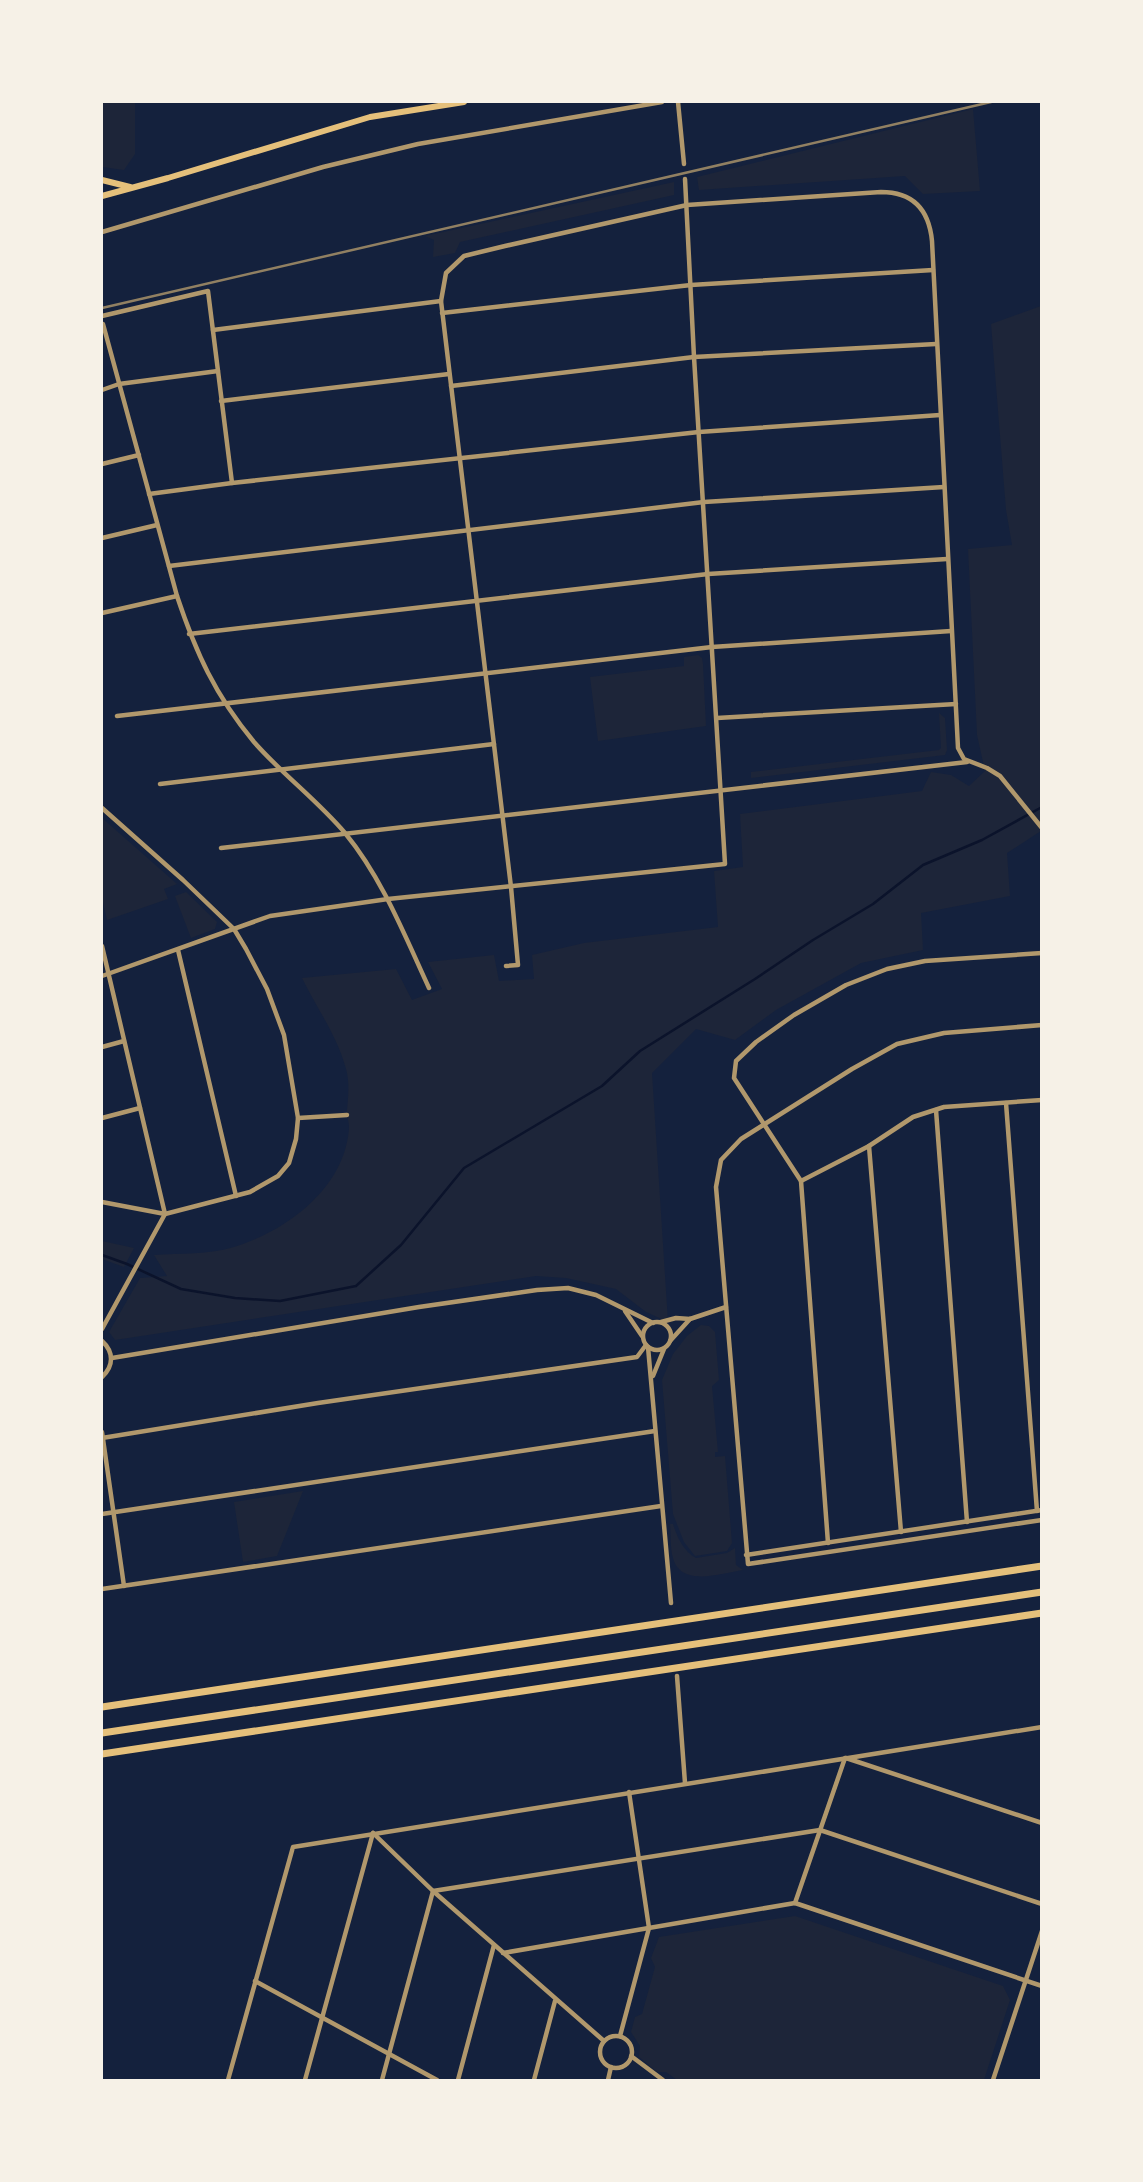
<svg xmlns="http://www.w3.org/2000/svg" width="1143" height="2182" font-family="'Roboto Serif',serif">
  <style>
    .green { fill: #1d2539 }
    .lines { fill: none; stroke-linecap: round; stroke-linejoin: round }
    .stream { stroke: #0b132b; stroke-width: 2.5 }
    .minor { stroke: #b1986c; stroke-width: 4.5 }
    .primary { stroke: #e5c07b; stroke-width: 6 }
    .trunk { stroke: #e5c07b; stroke-width: 7 }
    .motorway { stroke: #e5c07b; stroke-width: 7 }
    .rail { stroke: #918062; stroke-width: 2.5 }
  </style>
  <rect width="100%" height="100%" fill="#14213d"/>
  <!-- green -->
  <g class="green">
    <path d="M102 102H135V154L124 170 102 167Z"/>
    <path d="M973 109 980 191 923 194 905 176 699 190 697 177Z"/>
    <path d="M674 182V195L460 242 455 253 433 257 434 240 425 236Z"/>
    <path d="M1041 306V831L1007 853 1010 896 921 913 923 950 861 963 776 1010 735 1040 696 1029 652 1073 668 1322 646 1312 616 1289 566 1278 536 1276 115 1340 109 1332 140 1278 167 1276 154 1255C180 1253 209 1255 234 1247 287 1231 346 1187 349 1127 349 1122 347 1117 347 1111 348 1097 350 1083 346 1069 337 1035 317 1009 302 978L396 969 412 1000 442 989 428 962 494 955 499 981 534 979 532 955 584 943 718 927 714 871 743 867 740 814 922 791 931 772 951 775 969 786 985 771 977 735 968 549 1012 545 1006 510 991 324Z"/>
    <path d="M698 655 702 658 703 664 706 726 598 741 590 677 684 666V657Z"/>
    <path d="M939 713 945 718 947 750 945 755 751 778V772L939 750 941 748Z"/>
    <path d="M102 818 177 884 164 889 168 899 107 920 102 898Z"/>
    <path d="M186 892 217 922 215 929 191 938 175 896Z"/>
    <path d="M102 1241 134 1248 124 1267 102 1259Z"/>
    <path d="M701 1325 709 1326 715 1332 719 1380 712 1386 718 1452H715V1457L725 1456 732 1543 727 1551 695 1556 684 1542 673 1514 662 1380 673 1354 687 1336Z"/>
    <path d="M303 1491 277 1556 243 1562 234 1502Z"/>
    <path d="M670 1524H673C677 1537 684 1552 696 1558L727 1553 735 1548 736 1565 743 1570C722 1573 681 1588 673 1558 670 1548 671 1535 670 1524Z"/>
    <path d="M795 1916 1003 1986 1010 2000 984 2080H677L666 2072H657L639 2057 640 2046 631 2032 635 2017 642 2014 655 1967 651 1958 659 1937Z"/>
  </g>
  <g class="lines">
    <!-- stream -->
    <path class="stream" d="M102 1255 127 1264 181 1289 235 1298 280 1301 356 1286 401 1245 464 1168 602 1086 640 1051 755 979 813 940 873 904 923 865 982 840 1042 807"/>
    <!-- minor -->
    <g class="minor">
      <path d="M678 102 684 164"/>
      <path d="M102 232 323 167 418 144 662 102"/>
      <path d="M442 313 691 285 933 270"/>
      <path d="M102 316 208 291 232 483"/>
      <path d="M103 324 177 596C196 653 215 695 254 742 282 774 317 800 345 833 382 878 404 934 429 988"/>
      <path d="M213 330 441 301"/>
      <path d="M451 386 694 357 936 344"/>
      <path d="M102 390 119 384 218 371"/>
      <path d="M221 401 449 374"/>
      <path d="M102 464 139 455"/>
      <path d="M149 494 232 483 699 432 940 415"/>
      <path d="M102 538 157 525"/>
      <path d="M169 566 704 502 944 487"/>
      <path d="M102 613 177 596"/>
      <path d="M189 634 708 574 947 559"/>
      <path d="M117 716 712 647 951 631"/>
      <path d="M717 718 956 704"/>
      <path d="M160 784 494 744"/>
      <path d="M102 808 183 880 234 929 246 949 267 989 284 1035 298 1118 296 1139 289 1163 278 1176 250 1192 165 1214 102 1202"/>
      <path d="M221 848 967 762"/>
      <path d="M102 946 165 1214 102 1329"/>
      <path d="M178 950 236 1196"/>
      <path d="M506 966 518 965 511 887 441 301 446 273 464 256 505 246 687 205 881 192C913 192 929 210 932 241L958 748 964 759 987 768 1000 776 1042 828"/>
      <path d="M102 976 270 916 388 899 725 864 694 357 685 179"/>
      <path d="M1042 1025 944 1033 897 1044 852 1069 741 1139 721 1160 716 1187 748 1564 1042 1520"/>
      <path d="M102 1047 124 1041"/>
      <path d="M1006 1103 1037 1511"/>
      <path d="M936 1110 967 1522"/>
      <path d="M102 1118 140 1108"/>
      <path d="M298 1118 347 1115"/>
      <path d="M869 1146 901 1532"/>
      <path d="M801 1181 869 1146 913 1117 944 1107 1042 1100"/>
      <path d="M625 1311 642 1336"/>
      <path d="M661 1322 676 1318 690 1319 726 1307"/>
      <circle cx="657" cy="1336" r="14"/>
      <path d="M102 1341C114 1352 114 1366 102 1377"/>
      <path d="M670 1341 690 1319"/>
      <path d="M648 1347 671 1603"/>
      <path d="M112 1358 419 1307 537 1290 568 1288 596 1295 653 1323"/>
      <path d="M653 1376 664 1349"/>
      <path d="M102 1432 124 1586"/>
      <path d="M102 1438 318 1403 637 1357 646 1345"/>
      <path d="M102 1514 655 1431"/>
      <path d="M828 1543 801 1181 734 1078 736 1061 756 1042 794 1015 846 985 887 969 925 961 1042 953"/>
      <path d="M746 1555 1042 1510"/>
      <path d="M102 1589 661 1506"/>
      <path d="M677 1676 685 1783"/>
      <path d="M846 1758 1042 1823"/>
      <path d="M373 1833 433 1891 604 2041"/>
      <path d="M795 1903 845 1758"/>
      <path d="M503 1953 795 1903 1042 1986"/>
      <path d="M255 1981 437 2080"/>
      <path d="M620 2036 649 1928 629 1792"/>
      <circle cx="616" cy="2052" r="16"/>
      <path d="M631 2056 663 2080"/>
      <path d="M228 2080 293 1847 1042 1727"/>
      <path d="M305 2080 373 1833"/>
      <path d="M382 2080 433 1891 820 1830 1042 1904"/>
      <path d="M458 2080 494 1945"/>
      <path d="M534 2080 555 2001"/>
      <path d="M608 2080 611 2067"/>
      <path d="M993 2080 1042 1931"/>
    </g>
    <!-- primary -->
    <g class="primary">
      <path d="M102 180 130 187"/>
      <path d="M102 196 168 178 370 117 464 102"/>
    </g>
    <!-- trunk -->
    <path class="trunk" d="M102 1754 1042 1613"/>
    <!-- motorway -->
    <g class="motorway">
      <path d="M102 1707 1042 1566"/>
      <path d="M102 1733 1042 1592"/>
    </g>
    <!-- rail -->
    <path class="rail" d="M102 308 991 102"/>
  </g>
  <!-- border -->
  <rect width="1143" height="2182" fill="none" stroke="#f6f1e7" stroke-width="206"/>
</svg>
